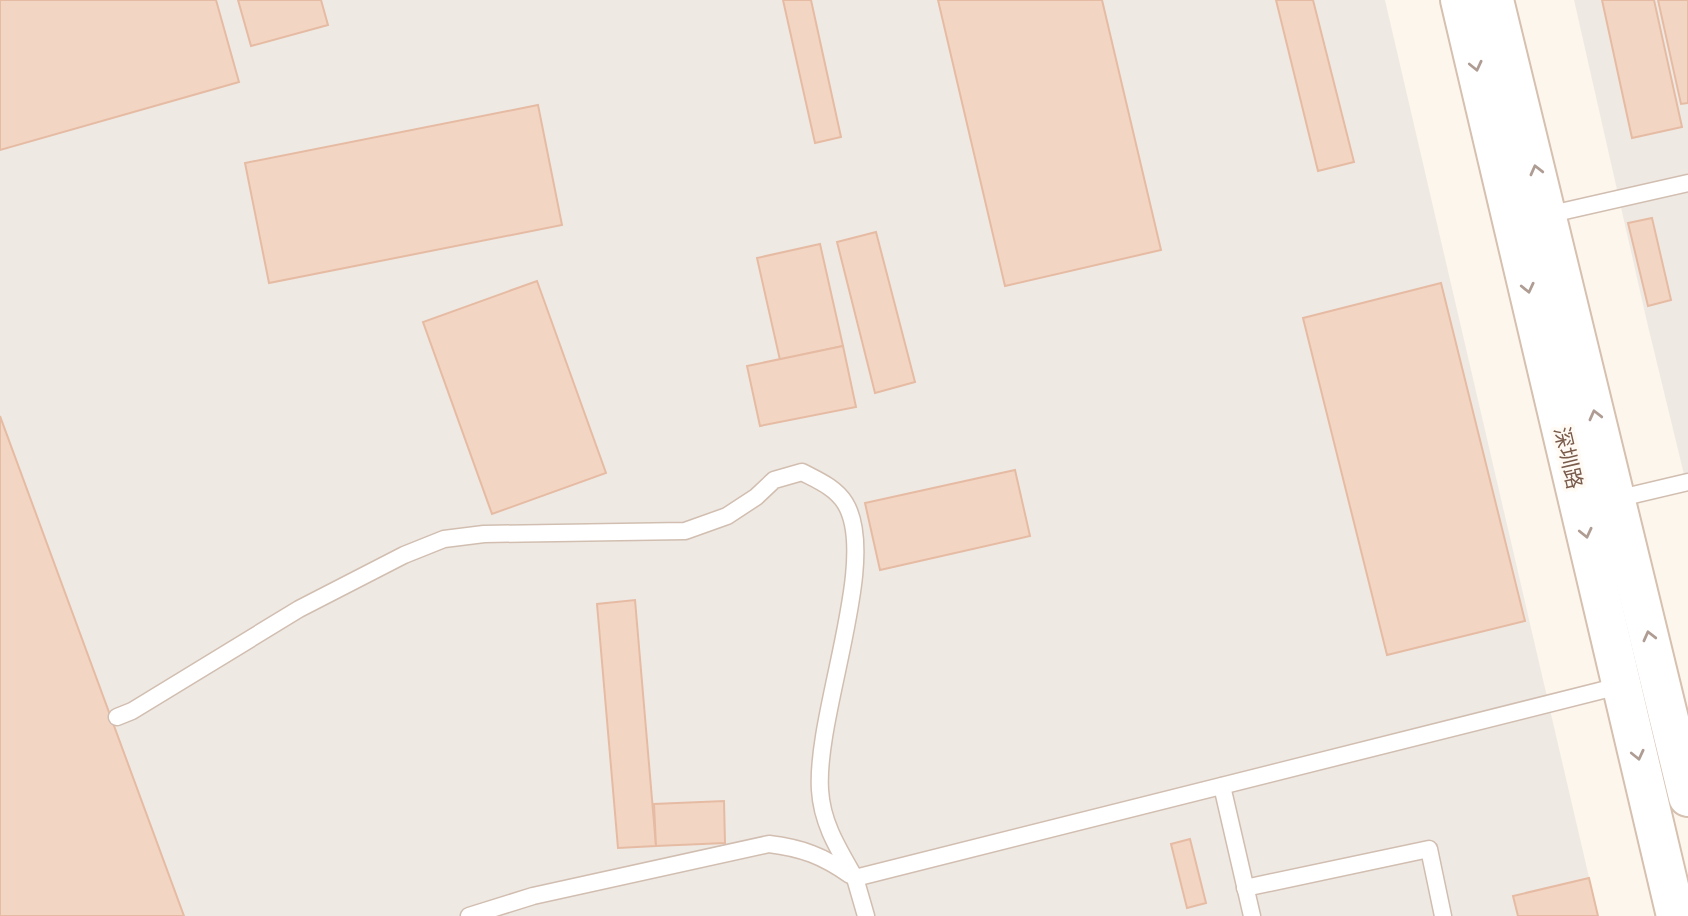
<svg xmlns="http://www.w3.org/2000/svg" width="1688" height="916" font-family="Arial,'Noto Sans SC',sans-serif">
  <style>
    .industrial { fill: #efe9e4 }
    .building { fill: #f3d5c3; stroke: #e6bba3; stroke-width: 2 }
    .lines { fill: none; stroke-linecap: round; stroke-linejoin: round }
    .lane-casing { stroke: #d1beb0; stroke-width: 19 }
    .secondary-casing { stroke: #d6c0b0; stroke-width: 42 }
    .lane { stroke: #fff; stroke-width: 16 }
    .secondary { stroke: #fff; stroke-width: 38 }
    .oneway { stroke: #af9d94 }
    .labels { text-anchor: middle; stroke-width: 7; stroke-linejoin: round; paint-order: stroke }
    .street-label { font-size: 21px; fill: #7a5c4d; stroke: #fffaf3 }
  </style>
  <rect width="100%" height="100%" fill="#fdf6ec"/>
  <!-- industrial -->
  <g class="industrial">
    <path d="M0 0H1385L1598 916H0Z"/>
    <path d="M1574 0H1688V491L1647 322Z"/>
  </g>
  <!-- building -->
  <g class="building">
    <path d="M0 0H216L239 82 0 150Z"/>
    <path d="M238 0H321L328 25 251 46Z"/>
    <path d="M783 0H811L841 137 815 143Z"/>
    <path d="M938 0H1102L1161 250 1005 286Z"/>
    <path d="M1276 0H1313L1354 162 1318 171Z"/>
    <path d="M1602 0H1654L1682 127 1632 138Z"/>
    <path d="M1658 0H1688V103L1681 104Z"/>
    <path d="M538 105 562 225 269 283 245 163Z"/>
    <path d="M1652 218 1671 300 1648 306 1628 223Z"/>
    <path d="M876 232 915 382 875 393 837 242Z"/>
    <path d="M820 244 843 346 780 360 757 258Z"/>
    <path d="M537 281 606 473 492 514 423 322Z"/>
    <path d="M1441 283 1525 621 1387 655 1303 318Z"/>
    <path d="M843 346 856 407 760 426 747 366Z"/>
    <path d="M0 416 184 916H0Z"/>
    <path d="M1015 470 1030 536 880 570 865 503Z"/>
    <path d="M635 600 656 846 618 848 597 604Z"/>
    <path d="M724 801 725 843 656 846 654 804Z"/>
    <path d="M1190 839 1206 903 1187 908 1171 844Z"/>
    <path d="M1589 878 1598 916H1518L1513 896Z"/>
  </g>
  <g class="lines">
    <!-- lane casing -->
    <g class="lane-casing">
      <g id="lane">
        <path d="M1547 215 1688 183"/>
        <path d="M1616 499 1688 482"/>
        <path d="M117 717 132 711 299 609 404 555 444 539 484 534 685 531 727 516 756 497 774 480 802 472C817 480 835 487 845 503 880 559 815 714 820 790 822 824 839 850 855 878"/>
        <path d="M1222 786 1252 916"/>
        <path d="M1245 888 1429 849 1443 916"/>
        <path d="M469 916 533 896 769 844C802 848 823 856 850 875"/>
        <path d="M866 916 855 878 1623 685"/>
      </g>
    </g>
    <!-- secondary casing -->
    <g class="secondary-casing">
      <g id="secondary">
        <path d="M1460 0 1676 916"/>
        <path d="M1494 0 1688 797"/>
      </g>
    </g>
    <!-- lane -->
    <use href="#lane" class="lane"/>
    <!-- secondary -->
    <use href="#secondary" class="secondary"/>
  </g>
  <!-- one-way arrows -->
  <defs><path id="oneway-chevron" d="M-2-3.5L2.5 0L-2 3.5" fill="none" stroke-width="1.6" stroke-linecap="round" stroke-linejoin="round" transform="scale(1.75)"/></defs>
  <g class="oneway">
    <use href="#oneway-chevron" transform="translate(1476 66) rotate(77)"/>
    <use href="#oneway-chevron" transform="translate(1536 170) rotate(-104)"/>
    <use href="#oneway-chevron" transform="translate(1528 288) rotate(77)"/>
    <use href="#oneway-chevron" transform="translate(1595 415) rotate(-104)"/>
    <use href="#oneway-chevron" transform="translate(1586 533) rotate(77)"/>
    <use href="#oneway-chevron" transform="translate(1649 636) rotate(-104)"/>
    <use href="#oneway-chevron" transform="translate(1638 755) rotate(77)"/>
  </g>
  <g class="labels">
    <!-- street labels -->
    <g class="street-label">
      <text transform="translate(1568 458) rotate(77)" y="7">深圳路</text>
    </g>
  </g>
</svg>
